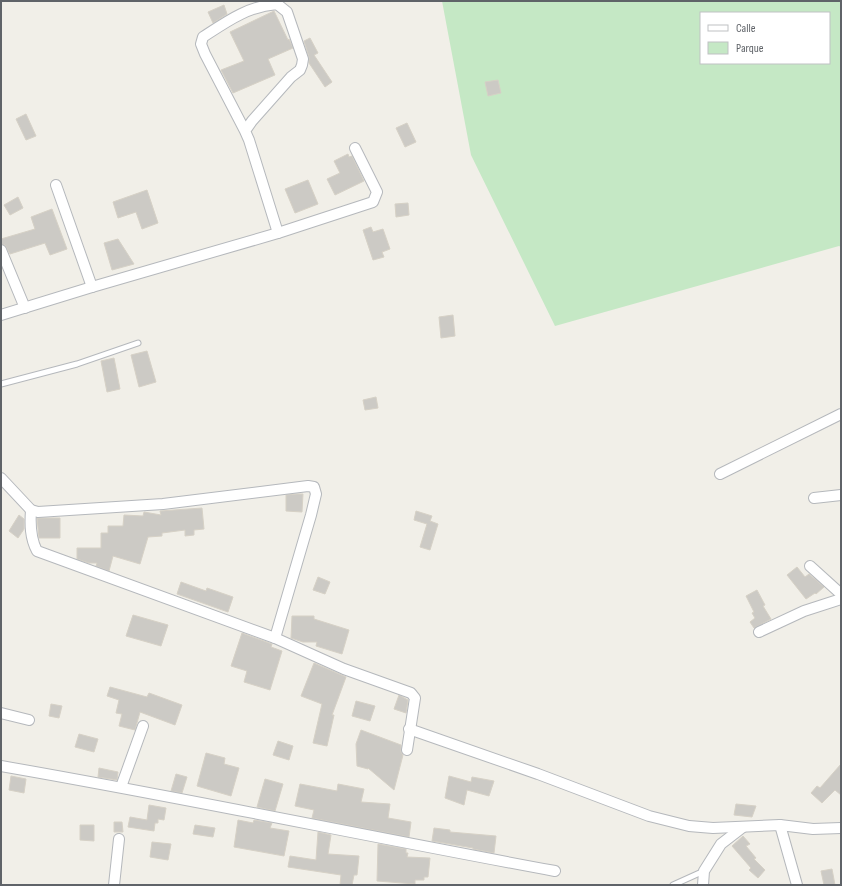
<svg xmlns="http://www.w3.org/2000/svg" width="842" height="886" font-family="'Sofia Sans Condensed',sans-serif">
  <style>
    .green { fill: #c5e8c5; fill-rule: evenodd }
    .building { fill: #cccac5; stroke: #d6d1c6 }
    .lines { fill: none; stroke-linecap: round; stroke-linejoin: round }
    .service-casing { stroke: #b5b8bc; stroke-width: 7 }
    .minor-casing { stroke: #b5b8bc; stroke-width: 12 }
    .service { stroke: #fff; stroke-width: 5 }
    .minor { stroke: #fff; stroke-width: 10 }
  </style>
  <rect width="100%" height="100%" fill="#f1efe8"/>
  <!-- green -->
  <path class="green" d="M442 1H841V247L839 246 555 326 471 155ZM701 13H829V63H701Z"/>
  <!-- building -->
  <g class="building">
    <path d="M224 5 227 14 213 23 208 12Z"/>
    <path d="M274 11 288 40 289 39 293 48 268 59 275 75 233 93 221 70 244 61 230 32Z"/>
    <path d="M310 38 318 53 314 55 332 82 325 87 309 63V57L304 41Z"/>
    <path d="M498 80 501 93 488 96 485 82Z"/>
    <path d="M26 114 36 136 26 140 16 119Z"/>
    <path d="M407 123 416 142 405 147 396 128Z"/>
    <path d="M348 154 349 157 352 156 364 181 335 195 327 179 340 173 334 161Z"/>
    <path d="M308 180 318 204 295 213 285 189Z"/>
    <path d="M147 190 158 223 142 229 136 212 118 218 113 202Z"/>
    <path d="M18 197 23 208 10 215 4 205Z"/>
    <path d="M408 203 409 215 396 217 395 204Z"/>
    <path d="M52 209 67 249 50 255 45 243 10 254 5 245 1 244V239L35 229 31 217Z"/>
    <path d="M371 227 373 232 383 229 390 249 382 252 384 257 373 260 363 230Z"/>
    <path d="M118 239 134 264 112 270 104 243Z"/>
    <path d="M453 315 455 336 441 338 439 317Z"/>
    <path d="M147 351 156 382 139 387 131 355Z"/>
    <path d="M114 358 120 389 107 392 101 361Z"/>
    <path d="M376 397 378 408 365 410 363 400Z"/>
    <path d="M297 494H303L302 512 286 511V495Z"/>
    <path d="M202 508 204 529 194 530V535L185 536V530L162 533V536L148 537 140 564 113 556 109 571 96 566 97 563H89L77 559V548H101V533H108V526H123L124 515 143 516 144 512 161 515 160 511Z"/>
    <path d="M416 511 432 516 430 521 438 524 430 550 420 547 427 524 414 520Z"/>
    <path d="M19 515 24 519V529L18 538 9 531Z"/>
    <path d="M37 518H60V538H39Z"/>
    <path d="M797 567 805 577 809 574 824 587 816 594 815 593 806 599 787 575Z"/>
    <path d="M318 577 330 582 325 594 313 590Z"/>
    <path d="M181 582 206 591 207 588 233 597 228 612 177 594Z"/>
    <path d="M757 590 765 605 763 606 771 619 754 628 750 622 755 618 752 613 754 612 746 596Z"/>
    <path d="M133 615 168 625 161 646 126 636Z"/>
    <path d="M292 616H314V619L349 630 342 654 316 646 317 642H303L291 638Z"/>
    <path d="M242 633 272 644 271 647 282 651 270 690 244 682 247 671 231 666Z"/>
    <path d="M314 663 346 677 332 715H334L327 746 313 743 322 704 301 696Z"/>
    <path d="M110 687 147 697 149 693 182 705 175 725 140 712 135 730 119 726 122 714 116 713 119 700 107 696Z"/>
    <path d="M399 695 408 700 406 713 394 709Z"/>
    <path d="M356 701 375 706 370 721 352 716Z"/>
    <path d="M51 704 62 706 59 718 49 716Z"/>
    <path d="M361 730 401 745V752L403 755 394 790 368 768V769L357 766 356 744Z"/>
    <path d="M79 734 98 739 94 752 75 747Z"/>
    <path d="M278 741 293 746 289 760 273 755Z"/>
    <path d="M206 753 225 758 224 764 239 768 231 796 197 786Z"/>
    <path d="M841 764V795L835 790 822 803 811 793 817 786 820 788Z"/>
    <path d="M99 768 118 772 117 780 98 777Z"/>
    <path d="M176 774 187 777 182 793 171 791Z"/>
    <path d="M11 776 26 779 24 793 9 790Z"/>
    <path d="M449 776 471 782 472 777 494 781 489 796 467 790 464 805 445 798Z"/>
    <path d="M265 779 283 784 275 811 257 807Z"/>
    <path d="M300 784 337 791 338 784 364 789 361 802 390 804 388 818 411 822 409 837 312 818 314 810 295 806Z"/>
    <path d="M736 804 756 806 752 817 734 815Z"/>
    <path d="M149 805 166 808 164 820 158 819V823H155L154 831 128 827 130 817 147 820Z"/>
    <path d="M238 820 253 823 254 820 272 823 270 828 289 831 284 856 234 847Z"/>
    <path d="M114 822H122L123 832H114Z"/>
    <path d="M80 825H94V841L80 840Z"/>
    <path d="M195 825 215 828 213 837 193 834Z"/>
    <path d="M434 828 450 830V832L496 836 494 853 473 849V848L432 841Z"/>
    <path d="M318 832 331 835 328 854 359 856 357 875H354L352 885H340L341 875 288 867 290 856 316 860Z"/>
    <path d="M743 836 750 844 746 846 756 858 754 859 765 870 758 878 749 870 751 868 732 846Z"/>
    <path d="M152 842 171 844 168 860 150 857Z"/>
    <path d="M378 844 406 849V853H408L407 857 430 858 428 877H424V880H415V884L377 881Z"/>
    <path d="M832 869 835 885H824L821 871Z"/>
  </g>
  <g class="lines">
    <!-- service casing -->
    <g class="service-casing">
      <g id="service">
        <path d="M1 384 77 364 138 343"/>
        <path d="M673 885 704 871"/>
      </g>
    </g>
    <!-- minor casing -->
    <g class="minor-casing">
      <g id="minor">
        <path d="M245 131 205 54 201 44 203 37C226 22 248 6 277 4L287 12 303 59 302 65 300 70 291 77 252 121 245 131 249 140 278 233"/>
        <path d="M56 185 92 287"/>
        <path d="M1 250 25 308"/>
        <path d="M1 315 92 287 278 233 373 202 377 192 355 148"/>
        <path d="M720 474 841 414"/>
        <path d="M1 478 31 510 38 512 163 504 308 486 314 487 316 494 311 515 275 638"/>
        <path d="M814 498 841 495"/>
        <path d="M31 510C30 524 30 538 37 551L275 638 344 669 411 693 415 698 407 750"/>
        <path d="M810 566 841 594"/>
        <path d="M759 632 804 611 841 599"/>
        <path d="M1 713 29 720"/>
        <path d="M409 729 538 774 649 816 689 826 713 828 780 825 813 829 841 828"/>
        <path d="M1 766C186 798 370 837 555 871"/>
        <path d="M121 787 143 726"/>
        <path d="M780 825 797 885"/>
        <path d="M114 885 119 839"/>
        <path d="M703 885 704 871 721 844 743 827"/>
      </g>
    </g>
    <!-- service -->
    <use href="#service" class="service"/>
    <!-- minor -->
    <use href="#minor" class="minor"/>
  </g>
  <!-- border -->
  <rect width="842" height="886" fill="none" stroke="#5f6368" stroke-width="4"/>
  <!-- legend -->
  <rect x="700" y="12" width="130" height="52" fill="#ffffff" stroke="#bfc1c3"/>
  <rect x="708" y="25" width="20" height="6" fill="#ffffff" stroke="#bfc1c3"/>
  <text x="736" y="32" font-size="12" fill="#5f6368">Calle</text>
  <rect x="708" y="42" width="20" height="12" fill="#c5e8c5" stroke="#bfc1c3"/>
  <text x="736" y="52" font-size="12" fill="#5f6368">Parque</text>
</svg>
